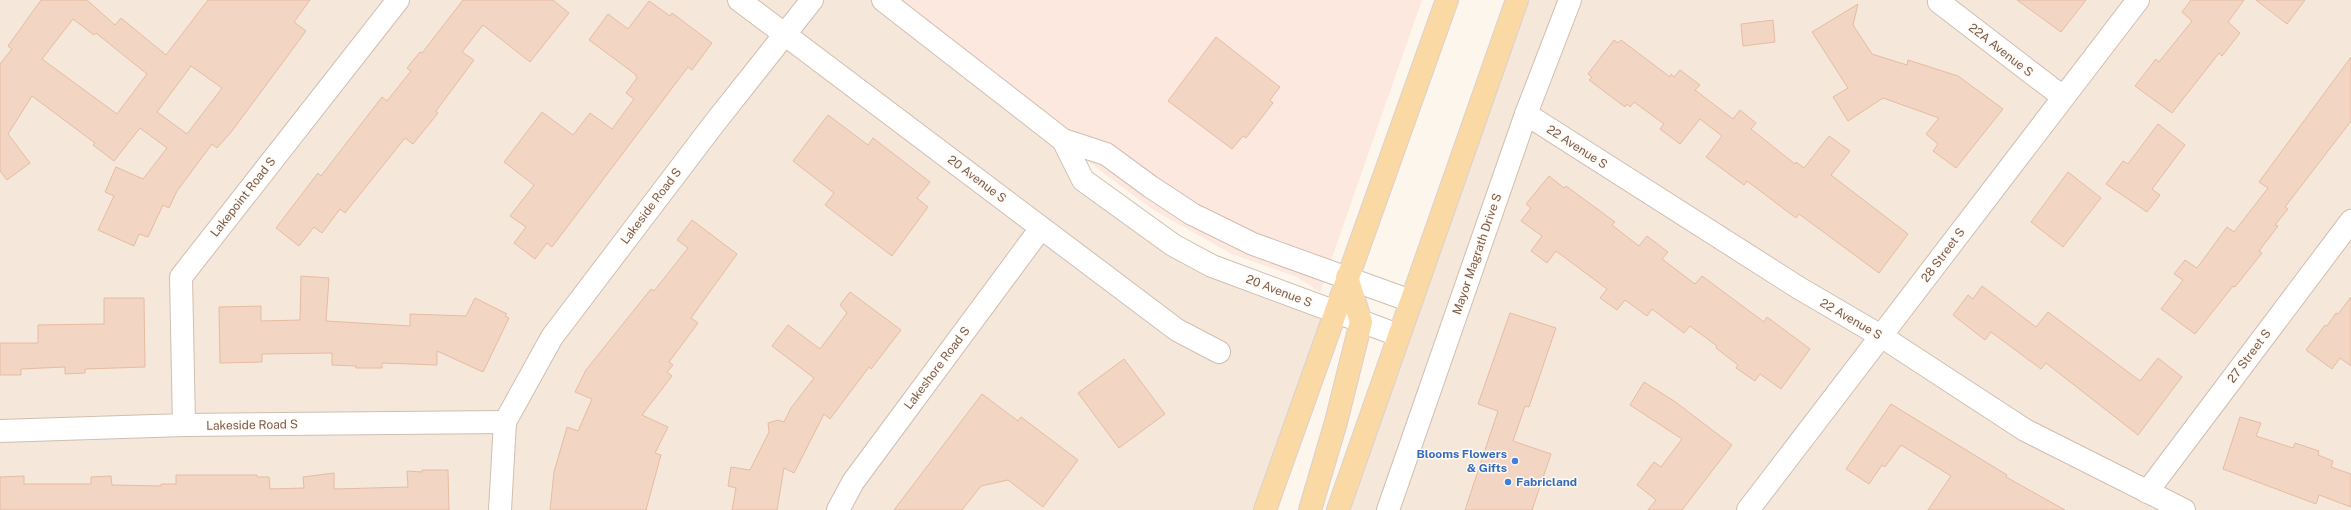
<svg xmlns="http://www.w3.org/2000/svg" width="2351" height="510" font-family="'Public Sans',sans-serif">
  <style>
    .residential { fill: #f5e8da }
    .commercial { fill: #fde8e0 }
    .building { fill: #f3d5c3; stroke: #e6bba3; fill-rule: evenodd }
    .lines { fill: none; stroke-linecap: round; stroke-linejoin: round }
    .minor-casing { stroke: #d1beb0; stroke-width: 24 }
    .tertiary-casing { stroke: #d1beb0; stroke-width: 24 }
    .primary-casing { stroke: #dad1cd; stroke-width: 24 }
    .minor { stroke: #fff; stroke-width: 22 }
    .tertiary { stroke: #fff; stroke-width: 22 }
    .primary { stroke: #fbd9a5; stroke-width: 22 }
    .shop-dot { fill: #3f7fe0; stroke: #fffaf3; stroke-width: 1.5 }
    .labels { text-anchor: middle; stroke-width: 3; stroke-linejoin: round; paint-order: stroke }
    .street-label { font-size: 12px; fill: #7a5c4d; stroke: #fffaf3 }
    .shop-label { font-size: 12px; font-weight: bold; fill: #366cbe; stroke: #fffaf3; text-anchor: end }
  </style>
  <rect width="100%" height="100%" fill="#fdf6ec"/>
  <!-- residential -->
  <g class="residential">
    <path d="M0 0H883L1063 140 1083 180 1141 224 1337 313 1267 510H0Z"/>
    <path d="M1517 0H2351V510H1337Z"/>
  </g>
  <!-- commercial -->
  <path class="commercial" d="M883 0H1422L1320 292 1297 277 1232 254 1155 211 1114 181Z"/>
  <!-- building -->
  <g class="building">
    <path d="M41 0H87L115 25 121 18 166 55 208 0H310L294 22 306 31 232 131 217 148 212 144 177 191 169 208 163 205 148 237 139 234 134 246 98 230 114 196 105 192 116 167 143 179 167 148 140 128 114 161 93 145 95 143 32 96 8 134 30 163 7 180 0 171V64L12 49 8 46ZM73 19 94 35 96 33 147 74 117 114 42 59ZM191 66 222 88 187 134 157 112Z"/>
    <path d="M463 0H553L569 13 530 62 483 25 462 52 474 60 436 111 438 113 413 144 405 138 345 213 340 209 322 233 314 227 299 246 276 228 318 173 321 176 382 97 387 101 411 71 407 68 420 52 422 53Z"/>
    <path d="M2017 0H2086L2061 32Z"/>
    <path d="M2191 0H2244L2228 22 2240 33 2222 56 2219 53 2172 113 2135 86 2156 59 2159 62 2192 21 2182 12Z"/>
    <path d="M2256 0H2305L2287 24Z"/>
    <path d="M649 1 670 16 672 13 712 43 692 70 688 67 552 247 547 243 535 259 514 243 526 227 510 216 534 185 504 162 542 112 573 135 590 113 612 129 634 99 626 93 637 78 635 74 589 40 608 14 628 29Z"/>
    <path d="M1858 4 1853 25 1872 54 1907 65 1908 60 1958 76 2003 109 1956 168 1933 151 1938 144 1926 134 1939 118 1883 98 1848 121 1833 97 1848 88 1812 32Z"/>
    <path d="M1773 20 1775 42 1743 46 1741 24Z"/>
    <path d="M1216 37 1280 87 1270 100 1273 103 1246 138 1243 136 1232 149 1168 101Z"/>
    <path d="M1614 40 1618 43 1621 40 1670 77 1671 74 1674 77 1680 70 1700 85 1695 90 1733 119 1740 110 1756 123 1751 129 1795 164 1796 162 1804 168 1829 136 1850 151 1831 175 1908 234 1879 273 1799 214 1796 218 1747 181 1744 185 1706 157 1722 136 1700 119 1680 144 1660 129 1664 124 1634 102 1630 107 1627 104 1625 107 1589 80 1592 77 1588 74Z"/>
    <path d="M2351 57V121L2285 207 2288 209 2275 225 2278 226 2259 251 2262 253 2235 287 2233 286 2195 334 2161 309 2183 280 2174 274 2185 260 2197 268 2227 227 2234 232 2268 188 2259 182Z"/>
    <path d="M828 115 868 145 873 138 930 182 917 198 928 207 892 256 825 205 834 193 793 161Z"/>
    <path d="M2158 124 2185 145 2152 189 2160 195 2147 212 2106 184 2123 161 2128 164Z"/>
    <path d="M2068 172 2101 198 2063 247 2031 222Z"/>
    <path d="M1549 176 1564 188 1566 186 1615 222 1612 225 1639 246 1647 236 1668 252 1662 259 1695 284 1702 276 1764 322 1767 317 1810 349 1781 389 1760 374 1755 381 1736 368 1738 365 1716 348 1717 346 1690 326 1684 333 1652 309 1647 316 1625 300 1617 310 1600 298 1607 289 1556 251 1547 263 1531 251 1542 236 1521 221 1531 208 1526 204Z"/>
    <path d="M692 220 737 254 691 318 698 323 669 362 673 365 667 372 672 376 642 415 668 427 655 453 661 455 646 510H550L554 472 567 427 578 431 592 399 575 392 586 370 651 289 654 291 688 248 677 240Z"/>
    <path d="M301 276 329 278 326 321 410 326V314L466 316 475 298 507 314 505 316 509 318 483 372 437 351V365L382 363V368H356V366L332 365V353L262 354V362L220 363 219 307 261 306V321L300 320Z"/>
    <path d="M1982 286 2036 327 2048 312 2140 381 2158 358 2182 377 2138 435 2046 363 2041 369 1991 332 1985 340 1953 315 1968 295 1973 299Z"/>
    <path d="M850 292 901 330 871 369 869 367 830 419 824 414 794 473 784 468 777 510H732L736 488 728 486 731 467 750 470 769 432 768 423 778 420 784 422 791 408 814 378 772 346 788 325 820 349 847 313 840 305Z"/>
    <path d="M2351 297V366L2340 358 2332 369 2306 350 2325 325 2327 326 2336 313 2338 314Z"/>
    <path d="M104 298H144L145 367 85 369V373L65 374V367L21 369V375H0V343H38V325L104 324Z"/>
    <path d="M1510 313 1556 328 1529 407 1525 406 1513 441 1551 454 1532 510H1465L1498 411 1478 404Z"/>
    <path d="M1124 359 1165 414 1119 448 1078 393Z"/>
    <path d="M1644 382 1674 401 1732 445 1682 510H1648L1656 500 1637 485 1654 462 1661 467 1682 439 1630 405Z"/>
    <path d="M982 394 1018 421 1021 417 1078 460 1043 507 1008 480 981 486 962 510H894Z"/>
    <path d="M1891 404 2007 475 2006 477 2065 510H1928L1951 476 1901 445 1885 467 1882 465 1869 484 1846 469Z"/>
    <path d="M2240 417 2261 423 2256 436 2293 448 2295 443 2319 451 2318 455 2333 461 2331 467 2351 474V507L2319 495 2316 504 2223 469Z"/>
    <path d="M422 470H448L449 510H0V477L24 476V484H91V477L111 476 112 485 161 486V484H176V475H257V477H269L270 489 304 488 303 477 334 473V489L408 487 407 471 422 472Z"/>
  </g>
  <g class="lines">
    <!-- minor casing -->
    <g class="minor-casing">
      <g id="minor">
        <path d="M739 0 1177 330 1219 352"/>
        <path d="M1939 2 2063 97"/>
        <path d="M1526 114 1799 288 1881 336 2025 430 2184 510"/>
        <path d="M184 425 181 277 398 0"/>
        <path d="M0 431 184 425 505 422"/>
        <path d="M2147 492 2351 221"/>
        <path d="M500 510 505 422 552 337 713 125 812 0"/>
        <path d="M838 510 853 482 1041 228"/>
        <path d="M1388 510 1526 114 1570 0"/>
        <path d="M1748 510 2138 0"/>
      </g>
    </g>
    <!-- tertiary casing -->
    <g class="tertiary-casing">
      <g id="tertiary">
        <path d="M883 0 1063 140 1106 154 1151 187 1192 214 1253 244 1411 301"/>
        <path d="M1063 140 1083 180 1173 245 1212 266 1398 335"/>
      </g>
    </g>
    <!-- primary casing -->
    <g class="primary-casing">
      <g id="primary">
        <path d="M1265 510 1447 0"/>
        <path d="M1310 510 1336 422 1361 322 1347 277"/>
        <path d="M1338 510 1517 0"/>
      </g>
    </g>
    <!-- minor -->
    <use href="#minor" class="minor"/>
    <!-- tertiary -->
    <use href="#tertiary" class="tertiary"/>
    <!-- primary -->
    <use href="#primary" class="primary"/>
  </g>
  <!-- markers -->
  <g class="shop-dot">
    <circle cx="1515" cy="461" r="4"/>
    <circle cx="1508" cy="482" r="4"/>
  </g>
  <g class="labels">
    <!-- street labels -->
    <g class="street-label">
      <text transform="translate(2001 50) rotate(38)" y="4">22A Avenue S</text>
      <text transform="translate(1577 147) rotate(33)" y="4">22 Avenue S</text>
      <text transform="translate(977 179) rotate(37)" y="4">20 Avenue S</text>
      <text transform="translate(243 197) rotate(-52)" y="4">Lakepoint Road S</text>
      <text transform="translate(651 206) rotate(-53)" y="4">Lakeside Road S</text>
      <text transform="translate(1477 254) rotate(-71)" y="4">Mayor Magrath Drive S</text>
      <text transform="translate(1943 255) rotate(-53)" y="4">28 Street S</text>
      <text transform="translate(1279 291) rotate(21)" y="4">20 Avenue S</text>
      <text transform="translate(1851 319) rotate(30)" y="4">22 Avenue S</text>
      <text transform="translate(2249 356) rotate(-53)" y="4">27 Street S</text>
      <text transform="translate(937 368) rotate(-53)" y="4">Lakeshore Road S</text>
      <text transform="translate(252 425) rotate(-1)" y="4">Lakeside Road S</text>
    </g>
    <!-- shop labels -->
    <g class="shop-label">
      <text x="1507" y="458">Blooms Flowers<tspan x="1507" dy="14">&amp; Gifts</tspan></text>
      <text x="1516" y="486" text-anchor="start">Fabricland</text>
    </g>
  </g>
</svg>
